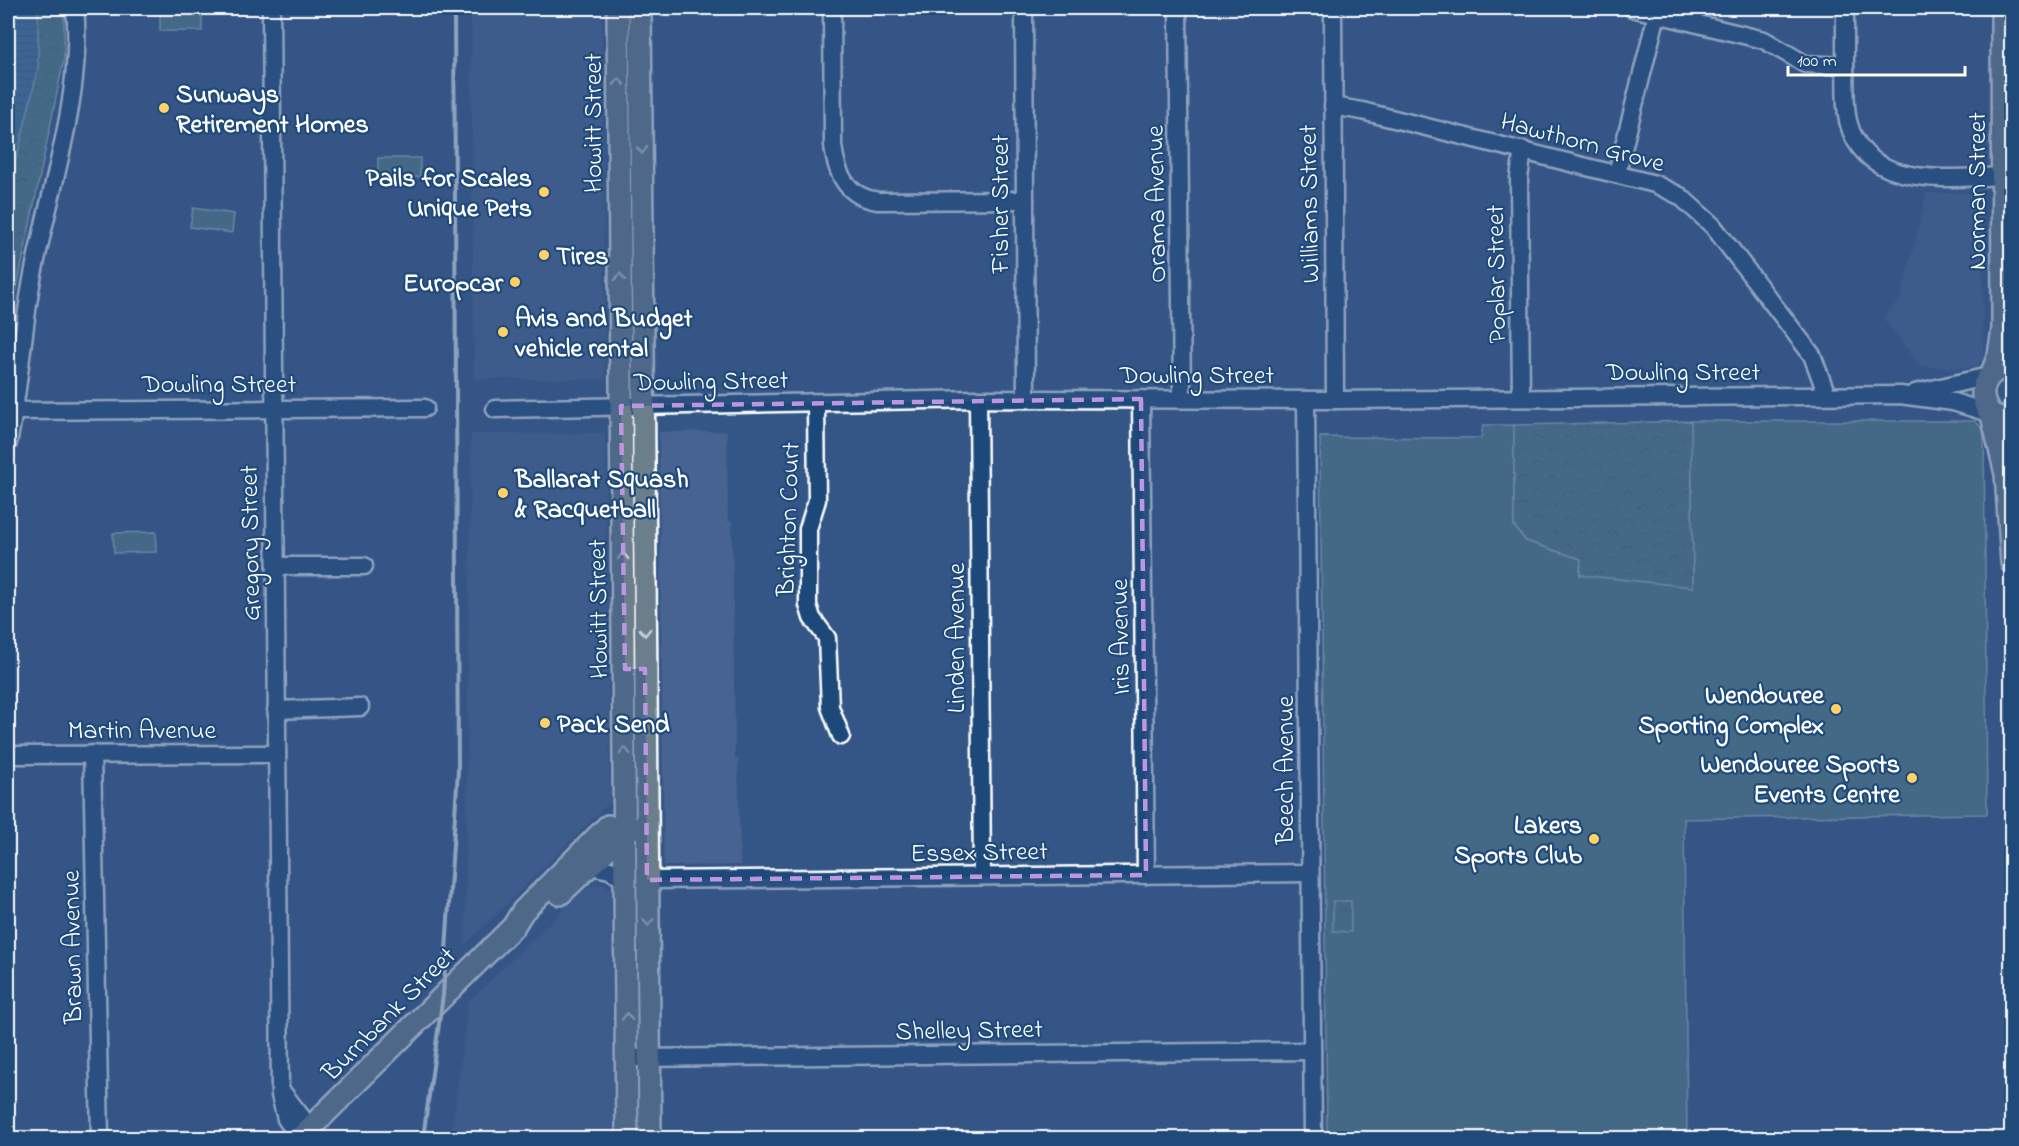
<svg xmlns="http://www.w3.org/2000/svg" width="2019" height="1146" font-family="'Indie Flower',sans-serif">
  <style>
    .built { fill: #476391 }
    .green { fill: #588188; stroke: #acc0c4; stroke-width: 1.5 }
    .forest { fill: url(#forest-crowns); stroke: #acc0c4; stroke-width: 1.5 }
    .water { fill: url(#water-rules); stroke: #8eafc6; stroke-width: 1.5 }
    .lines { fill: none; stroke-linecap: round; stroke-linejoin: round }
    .minor-casing { stroke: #fff; stroke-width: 21 }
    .major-casing { stroke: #fff; stroke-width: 26 }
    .minor { stroke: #1f4a7a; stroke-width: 16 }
    .major { stroke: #6b7e8b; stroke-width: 21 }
    .rail { stroke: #fff; stroke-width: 4 }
    .oneway { stroke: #cbd2d6 }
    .marked { fill: none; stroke: #bd96df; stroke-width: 4.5; stroke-dasharray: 12 8; stroke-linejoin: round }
    .poi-dot { fill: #ffd166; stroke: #1f4a7a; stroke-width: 2 }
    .labels { text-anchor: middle; stroke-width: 4.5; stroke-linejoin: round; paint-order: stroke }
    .poi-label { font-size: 26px; font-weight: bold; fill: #fff; stroke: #1f4a7a; text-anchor: start }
    .street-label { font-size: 26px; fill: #fff; stroke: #1f4a7a }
  </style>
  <defs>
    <pattern id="forest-crowns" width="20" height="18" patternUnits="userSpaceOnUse" patternTransform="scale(1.5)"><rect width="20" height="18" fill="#588188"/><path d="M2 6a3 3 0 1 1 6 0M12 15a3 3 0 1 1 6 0" fill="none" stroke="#53696d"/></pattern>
    <pattern id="water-rules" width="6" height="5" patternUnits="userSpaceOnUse" patternTransform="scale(1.5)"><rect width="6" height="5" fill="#4379a0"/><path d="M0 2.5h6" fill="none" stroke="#486276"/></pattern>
  </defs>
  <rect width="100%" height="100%" fill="#345686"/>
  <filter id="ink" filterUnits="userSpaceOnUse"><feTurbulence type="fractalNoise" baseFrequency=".0167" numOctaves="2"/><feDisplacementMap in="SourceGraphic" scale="12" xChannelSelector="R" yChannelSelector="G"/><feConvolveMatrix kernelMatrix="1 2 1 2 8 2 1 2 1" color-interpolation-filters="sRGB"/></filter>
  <g filter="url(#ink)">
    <!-- built -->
    <g class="built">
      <path d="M471 8H602L605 379H474Z"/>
      <path d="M1927 193H1972L1979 196 1982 202 1983 359 1976 368 1921 367 1883 318 1901 298Z"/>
      <path d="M727 431 728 521 732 522 735 759H738L740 865 664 866 659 432Z"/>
      <path d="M605 433 610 802 465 945 471 434Z"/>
      <path d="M604 885 611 890 613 1138H451L468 1002 588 886Z"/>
    </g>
    <!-- green -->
    <g class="green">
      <rect x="160" y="12" width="42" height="19"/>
      <rect x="378" y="158" width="42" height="19"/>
      <path d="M193 208 234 214 232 233 190 227Z"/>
      <path d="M1691 421H1975L1984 430 1987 814 1684 819 1687 1138H1327L1320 437 1481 438 1483 425H1514V526L1526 541 1581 559 1580 574 1693 587Z"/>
      <path d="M156 532V552L114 553 113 533Z"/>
    </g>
    <!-- forest -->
    <g class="forest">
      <path d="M38 8H64V59L15 297 8 352V182L17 156 38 69Z"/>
      <path d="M1691 421 1693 587 1580 575 1581 559 1526 541 1514 526V425Z"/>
      <path d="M1333 901H1351V932L1333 931Z"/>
    </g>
    <!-- water -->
    <path class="water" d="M8 8H38V69L17 156 8 182Z"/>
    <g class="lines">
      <!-- minor casing -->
      <g class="minor-casing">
        <g id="minor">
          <path d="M271 8 280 1095 286 1119 300 1138"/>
          <path d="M832 8 833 145C836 174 847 197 878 201L1025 200"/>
          <path d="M1024 8 1026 399"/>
          <path d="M1178 8 1182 399"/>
          <path d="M1333 8 1335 400"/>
          <path d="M1632 8 1764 40 1805 64 1845 66C1846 84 1844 103 1848 121 1866 194 1956 176 2012 176"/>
          <path d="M1845 8V66"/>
          <path d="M1333 106 1362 111 1655 184 1680 196 1713 226 1812 355 1827 395"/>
          <path d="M1617 173 1657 14"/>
          <path d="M1915 393 1989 376"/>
          <path d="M1521 397 1519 178 1523 150"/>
          <path d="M978 399 982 876"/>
          <path d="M1141 399 1146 875"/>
          <path d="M1306 400 1313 1138"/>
          <path d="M816 404 817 500 808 529V605L812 618 827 638 830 707 841 736"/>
          <path d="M495 409 978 399 1335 400 1900 395 1953 402 1989 413"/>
          <path d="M14 411 425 408"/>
          <path d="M8 443C19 391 22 337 31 285 47 197 84 97 75 8"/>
          <path d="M276 566H364"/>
          <path d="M276 710 360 707"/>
          <path d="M92 754 100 1138"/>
          <path d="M8 755 277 754"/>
          <path d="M589 866 610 870 627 882"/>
          <path d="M647 880 1310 873"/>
          <path d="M637 1058 1312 1051"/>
          <path d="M283 1093 310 1128"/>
        </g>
      </g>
      <!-- major casing -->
      <g class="major-casing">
        <g id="major">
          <path d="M618 8 627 1138"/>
          <path d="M640 8 650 1138"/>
          <path d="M2012 367C1984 367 1974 396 1992 415L2012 421"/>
          <path d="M1992 373 1999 355 2003 330 2002 8"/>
          <path d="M1992 415 2006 474 2012 563"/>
          <path d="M560 894 626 831 632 828"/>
          <path d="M300 1138 513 927 523 911 608 826"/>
        </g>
      </g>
      <!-- minor -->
      <use href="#minor" class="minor"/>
      <!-- major -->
      <use href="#major" class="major"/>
      <!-- rail -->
      <path class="rail" d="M423 1138 443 995 458 770 454 8"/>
    </g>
    <!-- one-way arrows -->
    <defs><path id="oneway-chevron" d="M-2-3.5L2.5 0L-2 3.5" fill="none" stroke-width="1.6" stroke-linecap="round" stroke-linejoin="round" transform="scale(1.5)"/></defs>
    <g class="oneway">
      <use href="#oneway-chevron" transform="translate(619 82) rotate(-90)"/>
      <use href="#oneway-chevron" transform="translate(642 150) rotate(89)"/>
      <use href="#oneway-chevron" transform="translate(620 277) rotate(-90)"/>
      <use href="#oneway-chevron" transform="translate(623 556) rotate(-91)"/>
      <use href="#oneway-chevron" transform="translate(645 632) rotate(90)"/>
      <use href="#oneway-chevron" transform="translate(625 751) rotate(-90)"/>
      <use href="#oneway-chevron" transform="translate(648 922) rotate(89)"/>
      <use href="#oneway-chevron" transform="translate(627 1017) rotate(-90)"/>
    </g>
  </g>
  <!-- marked area -->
  <path d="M0 0H2019V1146H0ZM1141 399 1146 875 647 880 645 669H625L621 406Z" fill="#345686" fill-opacity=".55" fill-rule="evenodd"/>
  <path class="marked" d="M1141 399 1146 875 647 880 645 669H625L621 406Z"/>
  <!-- markers -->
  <g class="poi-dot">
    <circle cx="164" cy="108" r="6"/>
    <circle cx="544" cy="192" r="6"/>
    <circle cx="544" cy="255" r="6"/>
    <circle cx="515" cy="282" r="6"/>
    <circle cx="503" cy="332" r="6"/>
    <circle cx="503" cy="493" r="6"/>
    <circle cx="1836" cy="709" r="6"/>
    <circle cx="545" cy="723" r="6"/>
    <circle cx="1912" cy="778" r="6"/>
    <circle cx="1594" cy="839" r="6"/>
  </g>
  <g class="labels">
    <!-- poi labels -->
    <g class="poi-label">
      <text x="176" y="102">Sunways<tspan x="176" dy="30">Retirement Homes</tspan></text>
      <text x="532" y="186" text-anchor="end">Pails for Scales<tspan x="532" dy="30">Unique Pets</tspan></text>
      <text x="556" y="264">Tires</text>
      <text x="503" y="291" text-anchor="end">Europcar</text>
      <text x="515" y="326">Avis and Budget<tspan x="515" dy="30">vehicle rental</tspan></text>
      <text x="515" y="487">Ballarat Squash<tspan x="515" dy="30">&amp; Racquetball</tspan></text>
      <text x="1824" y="703" text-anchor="end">Wendouree<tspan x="1824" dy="30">Sporting Complex</tspan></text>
      <text x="557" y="732">Pack Send</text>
      <text x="1900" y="772" text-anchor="end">Wendouree Sports<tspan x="1900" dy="30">Events Centre</tspan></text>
      <text x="1582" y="833" text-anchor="end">Lakers<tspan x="1582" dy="30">Sports Club</tspan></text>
    </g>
    <!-- street labels -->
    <g class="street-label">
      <text transform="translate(592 123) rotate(-90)" y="9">Howitt Street</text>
      <text transform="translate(1583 141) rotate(15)" y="9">Hawthorn Grove</text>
      <text transform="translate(1976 191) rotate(-90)" y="9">Norman Street</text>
      <text transform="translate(999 204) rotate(-90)" y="9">Fisher Street</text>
      <text transform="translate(1155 204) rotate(-91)" y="9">Orama Avenue</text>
      <text transform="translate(1308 204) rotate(-91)" y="9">Williams Street</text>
      <text transform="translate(1495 274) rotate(-91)" y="9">Poplar Street</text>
      <text x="1683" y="380">Dowling Street</text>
      <text x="1197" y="383">Dowling Street</text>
      <text transform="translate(711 380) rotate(-1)" y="9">Dowling Street</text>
      <text x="219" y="392">Dowling Street</text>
      <text transform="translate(787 519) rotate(-88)" y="9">Brighton Court</text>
      <text transform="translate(249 543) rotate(-91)" y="9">Gregory Street</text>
      <text transform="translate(597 609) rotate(-91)" y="9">Howitt Street</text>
      <text transform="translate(1119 637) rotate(-91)" y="9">Iris Avenue</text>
      <text transform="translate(955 638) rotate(-90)" y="9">Linden Avenue</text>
      <text x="142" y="738">Martin Avenue</text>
      <text transform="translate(1284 770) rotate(-90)" y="9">Beech Avenue</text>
      <text transform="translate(979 851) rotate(-1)" y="9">Essex Street</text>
      <text transform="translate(71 947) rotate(-91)" y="9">Brawn Avenue</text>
      <text transform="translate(388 1013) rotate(-45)" y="9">Burnbank Street</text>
      <text transform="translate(969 1029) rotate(-1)" y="9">Shelley Street</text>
    </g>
  </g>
  <!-- margin -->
  <rect width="2019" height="1146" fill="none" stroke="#1f4a7a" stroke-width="30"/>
  <rect x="15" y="15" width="1989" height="1116" fill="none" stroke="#fff" stroke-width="2" filter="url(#ink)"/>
  <!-- scale -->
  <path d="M1788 66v9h177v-9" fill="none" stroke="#ffffff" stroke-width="3"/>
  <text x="1797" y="66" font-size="18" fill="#ffffff" stroke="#1f4a7a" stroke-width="4.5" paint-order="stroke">100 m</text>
</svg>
